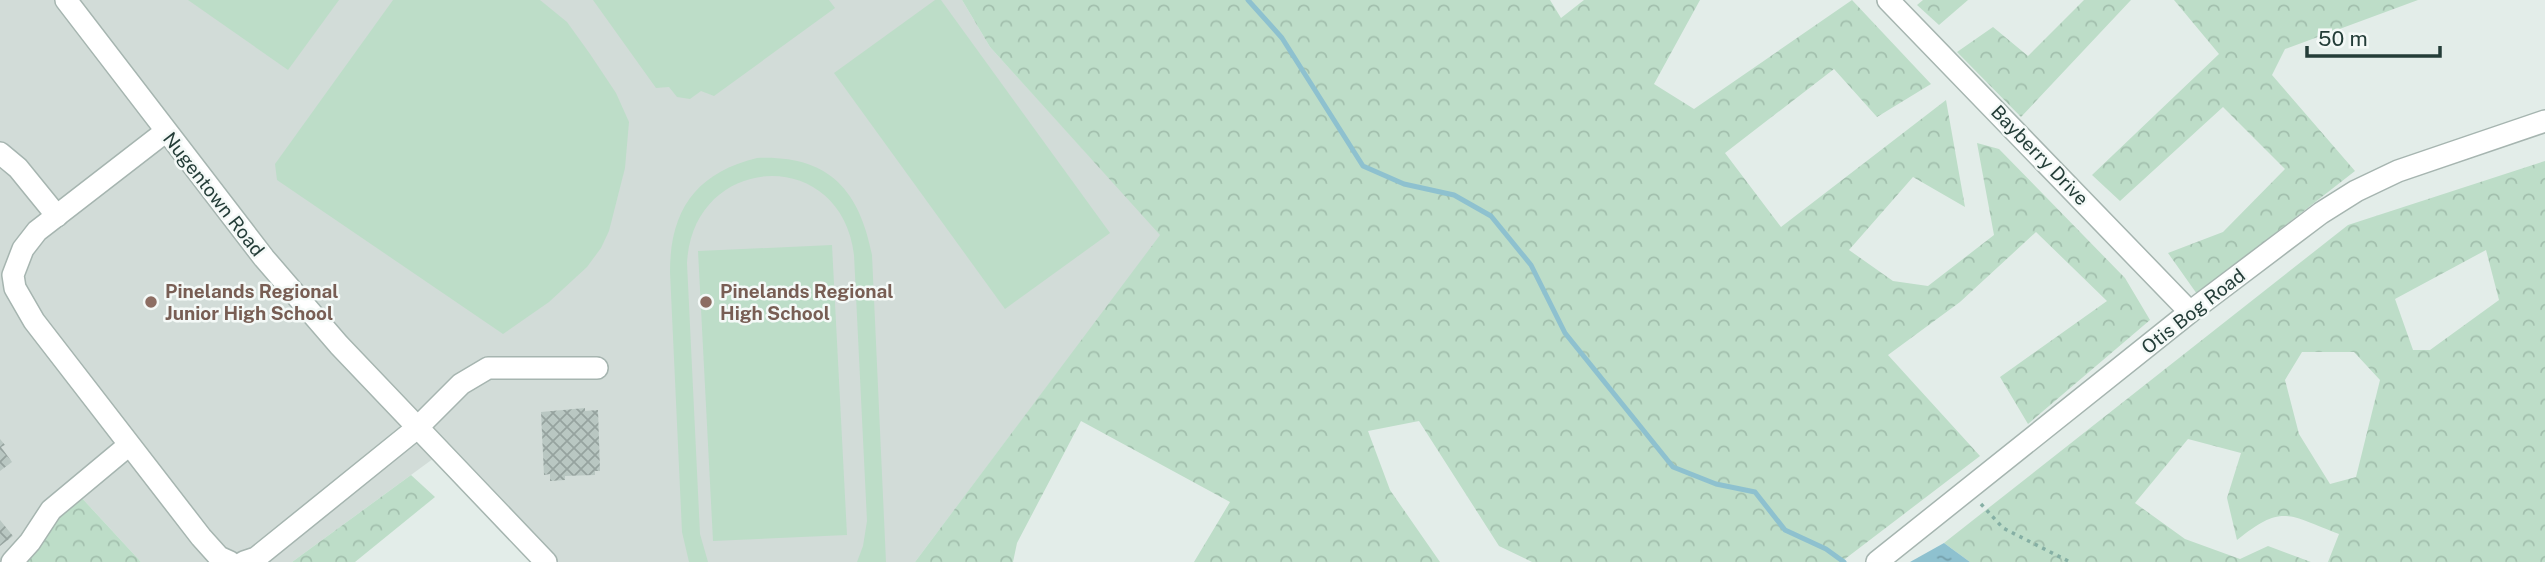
<svg xmlns="http://www.w3.org/2000/svg" width="2545" height="562" font-family="'Public Sans',sans-serif">
  <style>
    .built { fill: #d2dcd8 }
    .forest { fill: url(#forest-crowns); fill-rule: evenodd }
    .park { fill: #bdddc8 }
    .water { fill: url(#water-ripples) }
    .lines { fill: none; stroke-linecap: round; stroke-linejoin: round }
    .stream { stroke: #8ec1cf; stroke-width: 5 }
    .building { fill: url(#building-cross-hatch) }
    .minor-casing { stroke: #a6b5b0; stroke-width: 24 }
    .path { stroke: #85afa4; stroke-width: 3.5; stroke-dasharray: 3.5 5; stroke-linecap: butt }
    .minor { stroke: #fff; stroke-width: 21 }
    .education-dot { fill: #8d6e63; stroke: #f4f9f7; stroke-width: 2.5 }
    .labels { text-anchor: middle; stroke-width: 5; stroke-linejoin: round; paint-order: stroke }
    .street-label { font-size: 19px; fill: #243d38; stroke: #f4f9f7 }
    .education-label { font-size: 19px; font-weight: bold; fill: #785e54; stroke: #f4f9f7; text-anchor: start }
  </style>
  <defs>
    <pattern id="forest-crowns" width="20" height="18" patternUnits="userSpaceOnUse" patternTransform="scale(1.75)"><rect width="20" height="18" fill="#bdddc8"/><path d="M2 6a3 3 0 1 1 6 0M12 15a3 3 0 1 1 6 0" fill="none" stroke="#a2bfad"/></pattern>
    <pattern id="water-ripples" width="26" height="14" patternUnits="userSpaceOnUse" patternTransform="scale(1.75)"><rect width="26" height="14" fill="#8ec1cf"/><path d="M2 4q2-2 4 0t4 0M15 11q2-2 4 0t4 0" fill="none" stroke="#749ea9"/></pattern>
    <pattern id="building-cross-hatch" width="8" height="8" patternUnits="userSpaceOnUse" patternTransform="scale(1.75)"><rect width="8" height="8" fill="#b9c7c2"/><path d="M0 0l8 8M0 8l8-8" fill="none" stroke="#96a39f"/></pattern>
  </defs>
  <rect width="100%" height="100%" fill="#e3ede9"/>
  <!-- built -->
  <path class="built" d="M0 0H962L990 47 1161 235 915 562H546L441 453 292 562H141L80 496 0 562Z"/>
  <!-- forest -->
  <g class="forest">
    <path d="M962 0H1550L1561 18 1584 0H1700L1654 84 1694 109 1852 0 1931 84 1877 117 1834 69 1725 153 1781 227 1946 100 1965 207 1913 177 1849 250 1893 281 1928 286 1994 235 1977 143 1999 149 2125 278 2150 320 2028 424 2000 377 2107 301 2036 232 1960 302 1888 355 1980 456 1841 562H1532L1499 546 1419 421 1368 431 1390 490 1440 562H1194L1230 502 1081 421 1017 543 1013 562H915L1160 235 990 47Z"/>
    <path d="M1923 0H1968L1939 25 1917 5Z"/>
    <path d="M2084 0H2131L2021 117 1957 52 1993 27 2028 56Z"/>
    <path d="M2174 0H2418L2285 49 2272 75 2355 171 2197 294 2168 253 2223 232 2285 169 2223 107 2120 201 2092 175 2219 54Z"/>
    <path d="M2545 161V562H2328L2339 534C2288 515 2283 503 2237 540L2227 498 2241 453 2188 439 2135 503 2185 539 2240 559 2268 546 2311 562H1970L1944 543 2348 225ZM2486 250 2499 300 2430 350H2413L2395 299ZM2302 352H2354L2380 380 2356 477 2330 484 2299 434 2285 380Z"/>
    <path d="M411 475 435 497 355 562H292Z"/>
    <path d="M80 496 141 562H4Z"/>
  </g>
  <!-- park -->
  <g class="park">
    <path d="M188 0H339L288 70Z"/>
    <path d="M393 0H540L567 22 590 54 616 93 629 122 625 168 609 231 601 248 587 267 549 302 503 334 277 180 275 164Z"/>
    <path d="M593 0H829L835 8 714 96 701 91 690 99 677 97 669 87 656 88Z"/>
    <path d="M935 0H941L1110 233 1005 309 834 73Z"/>
    <path d="M757 158C828 155 859 189 872 255L886 562H857L863 546 867 521 854 255C841 145 693 152 687 263L700 534 708 562H689L682 532 670 272C670 210 696 173 757 158Z"/>
    <path d="M832 245 847 535 713 541 698 251Z"/>
  </g>
  <!-- water -->
  <path class="water" d="M1944 543 1970 562H1910Z"/>
  <g class="lines">
    <!-- stream -->
    <path class="stream" d="M1248 0 1282 38 1363 166 1404 184 1454 195 1491 216 1531 265 1565 333 1673 467 1716 484 1755 492 1785 530 1826 549 1844 562"/>
  </g>
  <!-- building -->
  <g class="building">
    <path d="M585 408V411L598 410 600 471H595V475L565 476V480L550 481V474L544 475 541 412Z"/>
    <path d="M0 439 5 445 1 447 12 462 0 471Z"/>
    <path d="M0 520 13 536 0 546Z"/>
  </g>
  <g class="lines">
    <!-- minor casing -->
    <g class="minor-casing">
      <g id="minor">
        <path d="M66 0 264 258 339 345 546 562"/>
        <path d="M1888 0 2190 312"/>
        <path d="M165 132 37 231 23 249 13 275 15 288 34 321 201 537 219 557 230 562"/>
        <path d="M0 153 18 168 57 216"/>
        <path d="M12 562 30 542 51 510 129 445"/>
        <path d="M244 562 256 558 417 428 461 384 488 368H597"/>
        <path d="M1877 562 2190 312 2321 213 2356 191 2398 171 2545 121"/>
      </g>
    </g>
    <!-- path -->
    <path class="path" d="M1981 504 2003 528 2070 562"/>
    <!-- minor -->
    <use href="#minor" class="minor"/>
  </g>
  <!-- markers -->
  <g class="education-dot">
    <circle cx="151" cy="302" r="7"/>
    <circle cx="706" cy="302" r="7"/>
  </g>
  <g class="labels">
    <!-- street labels -->
    <g class="street-label">
      <text transform="translate(2040 155) rotate(46)" y="7">Bayberry Drive</text>
      <text transform="translate(214 194) rotate(52)" y="7">Nugentown Road</text>
      <text transform="translate(2193 311) rotate(-38)" y="7">Otis Bog Road</text>
    </g>
    <!-- education labels -->
    <g class="education-label">
      <text x="165" y="298">Pinelands Regional<tspan x="165" dy="22">Junior High School</tspan></text>
      <text x="720" y="298">Pinelands Regional<tspan x="720" dy="22">High School</tspan></text>
    </g>
  </g>
  <!-- scale -->
  <path d="M2307 46v10h133v-10" fill="none" stroke="#243d38" stroke-width="3.5"/>
  <text x="2318" y="46" font-size="21" fill="#243d38" stroke="#f4f9f7" stroke-width="5" paint-order="stroke">50 m</text>
</svg>
